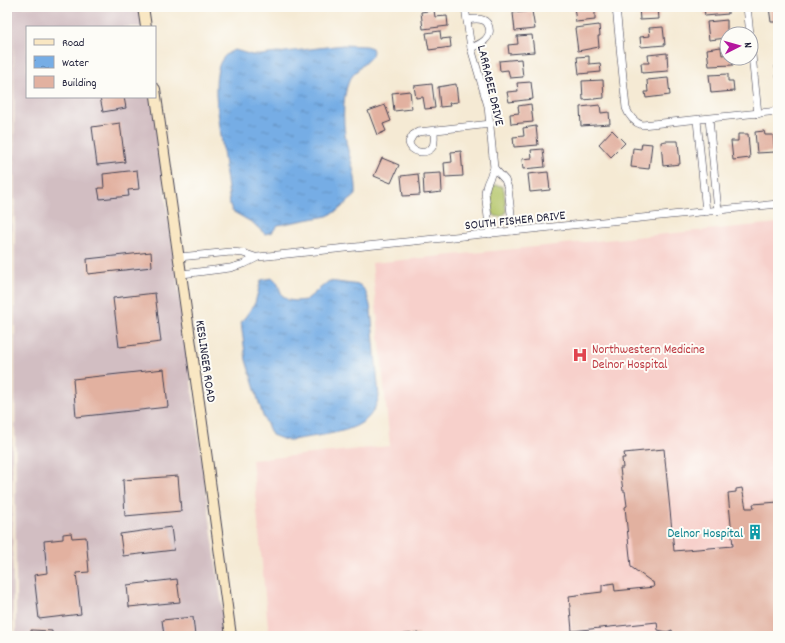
<svg xmlns="http://www.w3.org/2000/svg" width="785" height="643" font-family="Dekko,sans-serif">
  <style>
    .built { fill: #f7d0cb }
    .industrial { fill: #d2bec2 }
    .grass { fill: #b4c569; stroke: #6b7452 }
    .water { fill: url(#water-ripples); stroke: #4c6890 }
    .building { fill: #e2b1a0 }
    .lines { fill: none; stroke-linecap: round; stroke-linejoin: round }
    .minor-casing { stroke: #424052; stroke-width: 8 }
    .secondary-casing { stroke: #424052; stroke-width: 12 }
    .minor { stroke: #fff; stroke-width: 7 }
    .secondary { stroke: #f9e7c3; stroke-width: 10 }
    .labels { text-anchor: middle; stroke-width: 4; stroke-linejoin: round; paint-order: stroke }
    .street-label { font-size: 13px; fill: #22223b; stroke: #fdfcf7 }
    .health-label { font-size: 13px; fill: #be3a42; stroke: #fdfcf7; text-anchor: start }
    .culture-label { font-size: 13px; fill: #0d838f; stroke: #fdfcf7; text-anchor: end }
  </style>
  <defs>
    <pattern id="water-ripples" width="26" height="14" patternUnits="userSpaceOnUse"><rect width="26" height="14" fill="#76ade5"/><path d="M2 4q2-2 4 0t4 0M15 11q2-2 4 0t4 0" fill="none" stroke="#608cbb"/></pattern>
  </defs>
  <rect width="100%" height="100%" fill="#fdfcf7"/>
  <filter id="ink" filterUnits="userSpaceOnUse"><feTurbulence type="fractalNoise" baseFrequency=".025" numOctaves="2"/><feDisplacementMap in="SourceGraphic" scale="8" xChannelSelector="R" yChannelSelector="G"/><feConvolveMatrix kernelMatrix="1 2 1 2 8 2 1 2 1" color-interpolation-filters="sRGB"/></filter>
  <filter id="wash" filterUnits="userSpaceOnUse"><feTurbulence type="fractalNoise" baseFrequency=".012" numOctaves="4" result="noise"/><feDisplacementMap in="SourceGraphic" scale="16" xChannelSelector="R" yChannelSelector="G"/><feGaussianBlur stdDeviation="0.9" result="paint"/><feColorMatrix in="noise" values="0 0 0 0 0 0 0 0 0 0 0 0 0 0 0 0 0 1.4 0 .05"/><feComposite in="paint" operator="in"/></filter>
  <g filter="url(#wash)">
    <rect width="100%" height="100%" fill="#f5ead4"/>
    <!-- built -->
    <path class="built" d="M778 223V636H269L252 460 390 446 372 263Z"/>
    <!-- industrial -->
    <path class="industrial" d="M7 7H140L142 27H27V97H152L226 636H16L14 17 11 263 13 636H7Z"/>
    <!-- grass -->
    <path class="grass" d="M496 185 502 186 504 190 506 211 505 214 500 217 495 216 492 211 490 191 491 188Z"/>
    <!-- water -->
    <g class="water">
      <path d="M343 45 366 46 372 48 373 51 372 56C365 63 354 72 349 81 341 98 343 132 348 150 352 165 357 179 356 195L337 211 327 216 278 225 272 232 265 234 253 223 232 211 230 205 216 96C216 79 215 56 235 50L252 55H261Z"/>
      <path d="M273 278 277 282 282 295 288 300 296 301 306 300 329 281 360 285C367 291 369 301 371 310L379 397C376 406 372 416 363 422 347 434 312 436 292 440H285L272 435 263 416 246 360 241 323 255 303 261 280Z"/>
    </g>
    <g id="blocks">
      <!-- building -->
      <g class="building">
        <path d="M574 7H595V20L576 22Z"/>
        <path d="M639 7H658L659 19 640 20Z"/>
        <path d="M704 7H728V14L705 16Z"/>
        <path d="M769 7H778V22H771Z"/>
        <path d="M434 10 435 17 447 16 448 26 423 29 421 12Z"/>
        <path d="M532 11 535 29 515 31 513 13Z"/>
        <path d="M727 20V38L709 40 707 22Z"/>
        <path d="M599 25 600 36H598L599 47 578 51 575 28Z"/>
        <path d="M663 27 665 45 641 47 640 37 650 36 649 28Z"/>
        <path d="M440 31 441 39 450 38 451 47 429 50 426 33Z"/>
        <path d="M532 35 534 52 509 54 508 45 518 44 517 36Z"/>
        <path d="M721 47 722 55 727 54V58H732L733 65 709 66 707 49Z"/>
        <path d="M667 53 668 71 642 73 641 63H649L648 55Z"/>
        <path d="M589 56V64L600 63 601 72 579 74 577 57Z"/>
        <path d="M521 59 523 77 510 78 508 70 500 71 499 61Z"/>
        <path d="M775 66H778V82H777Z"/>
        <path d="M728 74V81H733L734 91 711 93 709 75Z"/>
        <path d="M668 78 670 95 646 98 645 92H648L647 80Z"/>
        <path d="M603 80 604 98 583 100 582 81Z"/>
        <path d="M531 82 533 99 509 102 507 92 518 91 517 83Z"/>
        <path d="M432 84 435 108 425 109 423 97 416 98 414 86Z"/>
        <path d="M456 84 458 102 449 103 450 106 440 107 438 87Z"/>
        <path d="M410 91 412 109 394 111 392 93Z"/>
        <path d="M100 97H124L126 108 103 112Z"/>
        <path d="M531 104 533 122 511 124 510 114 519 113 518 106Z"/>
        <path d="M385 105 391 121 383 124 386 131 377 135 368 111Z"/>
        <path d="M600 105 601 113 609 112 610 124 581 126 580 107Z"/>
        <path d="M120 123 125 162 97 165 92 127Z"/>
        <path d="M536 126 538 145 514 147 513 137 524 136 523 128Z"/>
        <path d="M612 130 625 143 611 157 599 144Z"/>
        <path d="M764 131 765 135H773L775 152 757 153 755 132Z"/>
        <path d="M738 134H748L750 158 733 160 731 141H738Z"/>
        <path d="M666 141H678L680 164 663 166 661 142Z"/>
        <path d="M642 143 652 144 649 169 631 167 633 148 641 149Z"/>
        <path d="M543 149 545 167 523 169 522 159 532 158 531 150Z"/>
        <path d="M461 151 463 176 445 177 444 163 452 162 451 152Z"/>
        <path d="M382 158 399 165 391 183 374 176Z"/>
        <path d="M137 170 139 189 128 190 129 196 100 199 98 188H104L103 174Z"/>
        <path d="M548 172 550 190 530 192 528 174Z"/>
        <path d="M441 173 442 192 424 194 423 174Z"/>
        <path d="M418 174 420 195 403 196 401 176Z"/>
        <path d="M151 252 152 267 88 274 87 259Z"/>
        <path d="M155 293 161 342 119 347 113 298Z"/>
        <path d="M164 369 168 407 76 417 73 379Z"/>
        <path d="M664 449 674 551 733 546 728 493 736 492V489L742 488 746 508H754L753 504 778 502V636H673L672 630 667 632 658 630 657 622 572 631 569 596 602 592V585L614 583 615 591 654 587 653 582H652L631 567 625 507 627 506 625 491H623L620 468H623L622 458H625L624 453Z"/>
        <path d="M178 476 181 511 125 516 123 480Z"/>
        <path d="M171 527 174 550 123 556 120 534Z"/>
        <path d="M71 533 72 538 86 537 89 572 76 573 81 614 39 619 34 575 47 573 44 541 63 539V534Z"/>
        <path d="M177 579 180 602 129 607 127 585Z"/>
        <path d="M193 617 195 636H164L162 620Z"/>
        <path d="M31 630 52 631V636H31Z"/>
        <path d="M419 633V636H396V635Z"/>
      </g>
    </g>
  </g>
  <g filter="url(#ink)">
    <use href="#blocks" fill-opacity="0" stroke="#424052" stroke-width="1"/>
    <g class="lines">
      <!-- minor casing -->
      <g class="minor-casing">
        <g id="minor">
          <path d="M465 7 471 48 488 106 494 168"/>
          <path d="M616 7 626 108C629 116 633 122 642 125L778 111"/>
          <path d="M747 7 750 34"/>
          <path d="M467 20C472 19 478 18 483 20 486 21 488 24 489 27 492 39 480 44 471 48"/>
          <path d="M751 45 758 114"/>
          <path d="M709 119 718 211"/>
          <path d="M697 120 706 212"/>
          <path d="M434 130C434 135 435 141 433 146 427 156 410 153 409 142L413 135 418 132 491 124"/>
          <path d="M490 234 485 192 487 184 494 168 505 180 508 188 513 231"/>
          <path d="M179 257 231 252 243 253 255 257"/>
          <path d="M182 274 230 268 244 264 258 257 778 204"/>
        </g>
      </g>
      <!-- secondary casing -->
      <g class="secondary-casing">
        <g id="secondary">
          <path d="M143 7 146 27"/>
          <path d="M155 89 207 459 231 636"/>
        </g>
      </g>
      <!-- minor -->
      <use href="#minor" class="minor"/>
      <!-- secondary -->
      <use href="#secondary" class="secondary"/>
    </g>
  </g>
  <!-- icons -->
  <defs>
    <g id="hospital-bare" transform="scale(1.2)"><path d="M-5-5h3v3.5h4V-5h3V5h-3V1.5h-4V5h-3Z" fill="#e0444e" stroke="#fdfcf7" stroke-width="2.5" paint-order="stroke"/></g>
    <g id="building-bare" transform="scale(1.2)"><path d="M-4-6H4V6H1V3H-1V6H-4ZM-2.5-4.3h1.7v1.8h-1.7ZM.8-4.3h1.7v1.8H.8ZM-2.5-1h1.7V.8h-1.7ZM.8-1h1.7V.8H.8Z" fill="#0f9aa8" stroke="#fdfcf7" stroke-width="2.5" paint-order="stroke"/></g>
  </defs>
  <g fill-rule="evenodd">
    <use href="#hospital-bare" x="580" y="355"/>
    <use href="#building-bare" x="755" y="532"/>
  </g>
  <g class="labels">
    <!-- street labels -->
    <g class="street-label">
      <text transform="translate(492 85) rotate(77)" y="5">LARRABEE DRIVE</text>
      <text transform="translate(515 219) rotate(-6)" y="5">SOUTH FISHER DRIVE</text>
      <text transform="translate(207 361) rotate(82)" y="5">KESLINGER ROAD</text>
    </g>
    <!-- health labels -->
    <g class="health-label">
      <text x="592" y="353">Northwestern Medicine<tspan x="592" dy="15">Delnor Hospital</tspan></text>
    </g>
    <!-- culture labels -->
    <g class="culture-label">
      <text x="743" y="537">Delnor Hospital</text>
    </g>
  </g>
  <!-- margin -->
  <rect width="785" height="643" fill="none" stroke="#fdfcf7" stroke-width="24"/>
  <!-- legend -->
  <rect x="26" y="26" width="130" height="72" fill="#fdfcf7" stroke="#a5a5ac"/>
  <rect x="34" y="39" width="20" height="6" fill="#f9e7c3" stroke="#a5a5ac"/>
  <text x="62" y="46" font-size="12" fill="#22223b">Road</text>
  <rect x="34" y="56" width="20" height="12" fill="url(#water-ripples)" stroke="#a5a5ac"/>
  <text x="62" y="66" font-size="12" fill="#22223b">Water</text>
  <rect x="34" y="76" width="20" height="12" fill="#e2b1a0" stroke="#a5a5ac"/>
  <text x="62" y="86" font-size="12" fill="#22223b">Building</text>
  <!-- north arrow -->
  <g transform="translate(739 46) rotate(84)"><circle r="19" fill="#fdfcf7" stroke="#a5a5ac"/>
  <path d="M0-3L7 15L0 10L-7 15Z" fill="#b5179e"/>
  <text y="-6" font-size="11" font-weight="bold" text-anchor="middle" fill="#22223b">N</text>
  </g>
</svg>
